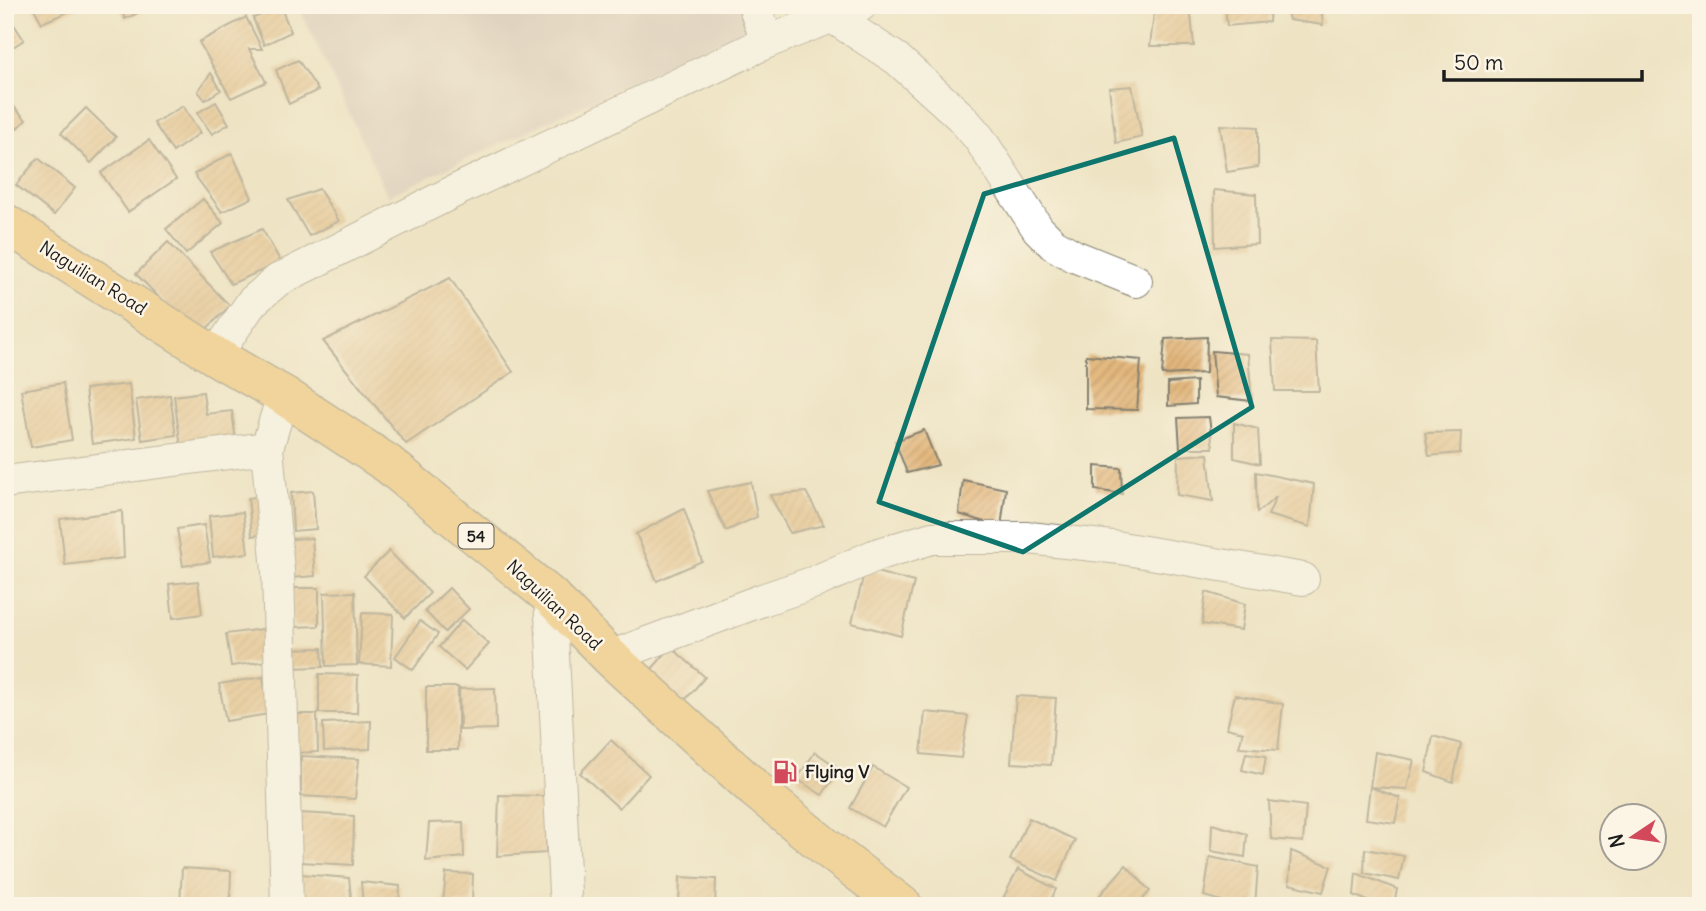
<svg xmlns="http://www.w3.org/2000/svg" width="1706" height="911" font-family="Delius,sans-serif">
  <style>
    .industrial { fill: #cfc0ba }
    .building { fill: url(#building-hatch) }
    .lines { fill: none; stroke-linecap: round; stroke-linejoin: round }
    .minor-casing { stroke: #858070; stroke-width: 34 }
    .highway-casing { stroke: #858070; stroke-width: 41 }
    .minor { stroke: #fff; stroke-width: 32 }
    .highway { stroke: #f4c26a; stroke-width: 38 }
    .marked { fill: none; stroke: #0f766e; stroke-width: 5; stroke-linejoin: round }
    .labels { text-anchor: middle; stroke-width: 5; stroke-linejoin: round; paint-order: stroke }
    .shield { fill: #fcf5e5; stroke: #5f5d58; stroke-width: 2 }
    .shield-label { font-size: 16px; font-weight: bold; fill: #1c1c1c }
    .street-label { font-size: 18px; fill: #1c1c1c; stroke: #fcf5e5 }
    .poi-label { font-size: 18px; font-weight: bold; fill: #1c1c1c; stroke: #fcf5e5; text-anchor: start }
  </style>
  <defs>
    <pattern id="building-hatch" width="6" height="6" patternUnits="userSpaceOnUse" patternTransform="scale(1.75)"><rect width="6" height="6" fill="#e3b77d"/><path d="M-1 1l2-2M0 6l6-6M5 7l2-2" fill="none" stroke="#c29d6b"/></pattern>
  </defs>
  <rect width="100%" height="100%" fill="#fcf5e5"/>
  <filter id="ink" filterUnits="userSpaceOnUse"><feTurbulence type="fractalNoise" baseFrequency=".0143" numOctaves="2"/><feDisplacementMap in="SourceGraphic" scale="14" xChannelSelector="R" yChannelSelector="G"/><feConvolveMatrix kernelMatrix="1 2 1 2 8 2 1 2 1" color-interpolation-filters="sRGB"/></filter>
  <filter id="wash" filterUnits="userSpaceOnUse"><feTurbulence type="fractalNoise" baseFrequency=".00686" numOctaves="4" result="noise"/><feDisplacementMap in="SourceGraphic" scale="28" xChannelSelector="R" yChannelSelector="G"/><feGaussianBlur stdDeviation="1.57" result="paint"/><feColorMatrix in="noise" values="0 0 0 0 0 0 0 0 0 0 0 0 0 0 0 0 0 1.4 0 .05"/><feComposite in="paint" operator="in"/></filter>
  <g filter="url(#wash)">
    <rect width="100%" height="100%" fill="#eee4c4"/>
    <!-- industrial -->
    <path class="industrial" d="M298 5H746L754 25 388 196Z"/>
    <g id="blocks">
      <!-- building -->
      <g class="building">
        <path d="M32 5H76L77 8 42 23Z"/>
        <path d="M119 5H155L125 19Z"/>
        <path d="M1155 5H1190L1194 46H1150Z"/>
        <path d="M1225 5H1270L1269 22 1227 26Z"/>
        <path d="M1286 5H1321L1323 25 1289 20Z"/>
        <path d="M281 8 291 32 264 45 253 18Z"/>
        <path d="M5 11 24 40 5 52Z"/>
        <path d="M246 17 262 49H249L266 82 231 98 199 42Z"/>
        <path d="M298 60 318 90 289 104 276 70Z"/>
        <path d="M211 73 221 90 205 100 198 91Z"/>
        <path d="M1132 86 1142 137 1116 143 1109 88Z"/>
        <path d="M5 97 26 120 5 139Z"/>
        <path d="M216 102 229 124 212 134 197 113Z"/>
        <path d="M183 106 200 133 173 152 154 123Z"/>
        <path d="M86 108 116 137 91 163 61 133Z"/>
        <path d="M1220 125 1258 127V167L1227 172Z"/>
        <path d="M149 140 176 179 128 212 101 173Z"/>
        <path d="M232 153 252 198 222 212 194 174Z"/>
        <path d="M38 158 75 188 54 215 16 185Z"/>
        <path d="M319 189 339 221 309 236 288 200Z"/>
        <path d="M1214 190 1256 194 1257 244 1215 247Z"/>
        <path d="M203 199 223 223 186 254 166 229Z"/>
        <path d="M262 229 281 262 231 284 210 252Z"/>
        <path d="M168 242 230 306 198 337 136 274Z"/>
        <path d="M450 278 513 372 406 444 323 341Z"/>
        <path d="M1207 337 1206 373 1162 375 1165 339Z"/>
        <path d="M1272 340 1316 341 1319 391H1275Z"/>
        <path d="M1212 351 1248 354 1252 401 1216 397Z"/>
        <path d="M1086 355 1141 360 1137 410 1086 409Z"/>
        <path d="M1196 381V404L1168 406V383Z"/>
        <path d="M63 383 72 440 31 447 21 390Z"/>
        <path d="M129 384 136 438 92 444 85 389Z"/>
        <path d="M203 392 206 414 232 411 236 441 181 448 174 396Z"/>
        <path d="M170 395 176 435 142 440 136 400Z"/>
        <path d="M1209 417 1213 448H1180L1178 418Z"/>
        <path d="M1234 423 1258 429 1260 464 1234 458Z"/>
        <path d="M924 430 938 465 907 473 895 441Z"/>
        <path d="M1461 432 1460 453 1429 456 1425 433Z"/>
        <path d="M1208 454 1213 501 1177 495 1178 456Z"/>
        <path d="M1095 466 1121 468 1122 494 1095 490Z"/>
        <path d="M1256 472 1314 484 1310 527 1268 515 1276 497 1257 513Z"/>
        <path d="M963 480 1006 489 1001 527 959 514Z"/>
        <path d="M751 482 757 517 726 531 707 491Z"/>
        <path d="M313 491 316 529 293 531 291 493Z"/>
        <path d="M806 492 824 525 790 533 770 495Z"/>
        <path d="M267 495 272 533 252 536 248 498Z"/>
        <path d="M684 509 702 561 657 581 636 534Z"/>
        <path d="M122 511 124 558 65 565 60 519Z"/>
        <path d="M243 512 248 553 213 557 209 516Z"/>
        <path d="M204 525 210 562 183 566 177 529Z"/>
        <path d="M312 538 315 576 291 578 288 539Z"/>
        <path d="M389 551 430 593 405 618 364 576Z"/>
        <path d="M865 569 914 582 901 636 852 623Z"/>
        <path d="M198 581 202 614 173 618 169 584Z"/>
        <path d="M292 588H319V626L293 627Z"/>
        <path d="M449 588 469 609 445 632 425 611Z"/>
        <path d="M355 592 357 665 326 666 324 593Z"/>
        <path d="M1206 592 1245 604 1241 630 1202 624Z"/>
        <path d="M362 613 393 614 391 666 359 664Z"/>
        <path d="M462 620 489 644 465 670 439 647Z"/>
        <path d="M420 621 438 634 413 670 395 657Z"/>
        <path d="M263 629 267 661 231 666 226 634Z"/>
        <path d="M671 647 705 677 679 707 645 677Z"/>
        <path d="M322 648 323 667 287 668V649Z"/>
        <path d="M319 674 358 675 357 713H319Z"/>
        <path d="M263 677 269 714 226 721 219 684Z"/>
        <rect x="426" y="687" width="32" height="63"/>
        <path d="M495 688 496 729 460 730 459 689Z"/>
        <path d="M1235 695 1283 704 1278 750 1239 747 1243 732 1227 728Z"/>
        <path d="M1016 696 1056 698 1051 765 1011 763Z"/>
        <path d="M925 712 968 716 961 758 921 754Z"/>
        <path d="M293 714H317L318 752 294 753Z"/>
        <path d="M371 721 370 749 324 751 323 723Z"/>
        <path d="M1433 736 1461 744 1453 782 1426 772Z"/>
        <path d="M611 740 649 775 619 808 580 773Z"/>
        <path d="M815 752 840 769 822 795 797 779Z"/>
        <path d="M1375 752 1414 760 1407 789 1370 787 1400 798 1395 823 1366 819 1370 787Z"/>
        <path d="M1246 753 1266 756 1263 775 1242 770Z"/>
        <path d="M301 756 359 759 355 799 301 796Z"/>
        <path d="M873 767 906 787 883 827 850 808Z"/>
        <path d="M499 795 547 796 546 853 497 856Z"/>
        <path d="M1269 801 1306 806 1303 842 1271 839Z"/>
        <path d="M299 813 354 816 353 865 301 862Z"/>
        <path d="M1029 818 1075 840 1057 881 1010 860Z"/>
        <path d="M463 822 464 857 426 861 429 823Z"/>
        <path d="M1212 824 1247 834 1245 857 1211 851Z"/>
        <path d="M1365 849 1404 856 1399 880 1364 873Z"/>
        <path d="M1291 851 1331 866 1323 892 1289 884Z"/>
        <path d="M1210 857 1258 867 1255 906H1239L1204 896Z"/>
        <path d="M1126 865 1150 891 1137 906H1109L1099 896Z"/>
        <path d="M182 868 231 871 230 906H180Z"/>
        <path d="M1018 869 1056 889 1048 906H999Z"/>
        <path d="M446 873 473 874 472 903H443Z"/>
        <path d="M1356 873 1397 889 1394 906H1379L1354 895Z"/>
        <path d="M300 874 349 878 352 906H303Z"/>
        <path d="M680 877 716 879 715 906H679Z"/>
        <path d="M361 882 400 886 399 906H363Z"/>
      </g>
    </g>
  </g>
  <g filter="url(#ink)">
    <use href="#blocks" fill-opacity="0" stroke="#858070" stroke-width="2"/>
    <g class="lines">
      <!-- minor casing -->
      <g class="minor-casing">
        <g id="minor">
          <path d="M754 5 767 42"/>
          <path d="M831 16 897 59 961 117 979 138 1038 229 1053 244 1074 256 1136 281"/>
          <path d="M215 356 252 302 278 280 455 191 767 42 861 5"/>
          <path d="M283 395 267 448 278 571 287 906"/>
          <path d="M5 482 267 448"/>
          <path d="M550 596 565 892"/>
          <path d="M610 657 762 600 815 582 876 555 932 538H1029L1121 548 1303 579"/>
        </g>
      </g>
      <!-- highway casing -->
      <g class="highway-casing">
        <path id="highway" d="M5 223 215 356 283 395 388 464 550 596 610 657 756 790 828 849 903 906"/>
      </g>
      <!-- minor -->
      <use href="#minor" class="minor"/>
      <!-- highway -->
      <use href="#highway" class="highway"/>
    </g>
  </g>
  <!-- marked area -->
  <path d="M0 0H1706V911H0ZM1174 138 1252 407 1023 552 879 502 984 194Z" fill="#eee4c4" fill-opacity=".55" fill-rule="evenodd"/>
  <path class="marked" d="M1174 138 1252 407 1023 552 879 502 984 194Z"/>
  <!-- icons -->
  <defs>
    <g id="fuel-bare" transform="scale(1.89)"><path d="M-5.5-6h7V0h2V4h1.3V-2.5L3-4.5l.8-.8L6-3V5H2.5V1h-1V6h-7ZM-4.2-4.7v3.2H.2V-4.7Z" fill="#d1495b" stroke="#fcf5e5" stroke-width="2.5" paint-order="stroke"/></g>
  </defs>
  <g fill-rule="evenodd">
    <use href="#fuel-bare" x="785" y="772"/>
  </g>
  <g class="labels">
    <!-- shield labels -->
    <rect class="shield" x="458.5" y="523.5" width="35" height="25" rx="5"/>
    <g class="shield-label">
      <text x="476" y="542">54</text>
    </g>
    <!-- street labels -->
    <g class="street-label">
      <text transform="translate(93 278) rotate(32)" y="6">Naguilian Road</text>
      <text transform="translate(554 605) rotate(43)" y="6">Naguilian Road</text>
    </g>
    <!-- poi labels -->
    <g class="poi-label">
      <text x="805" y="778">Flying V</text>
    </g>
  </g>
  <!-- margin -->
  <rect width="1706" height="911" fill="none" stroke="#fcf5e5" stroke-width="28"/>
  <!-- north arrow -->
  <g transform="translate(1633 837) rotate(257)"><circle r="33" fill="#fcf5e5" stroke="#a29e95" stroke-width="2"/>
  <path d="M0-5L12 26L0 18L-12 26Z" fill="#d1495b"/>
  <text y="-10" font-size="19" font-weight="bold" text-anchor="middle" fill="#1c1c1c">N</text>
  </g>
  <!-- scale -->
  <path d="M1444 70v10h198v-10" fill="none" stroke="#1c1c1c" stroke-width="3.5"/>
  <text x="1454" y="70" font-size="21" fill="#1c1c1c" stroke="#fcf5e5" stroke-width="5" paint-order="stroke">50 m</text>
</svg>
